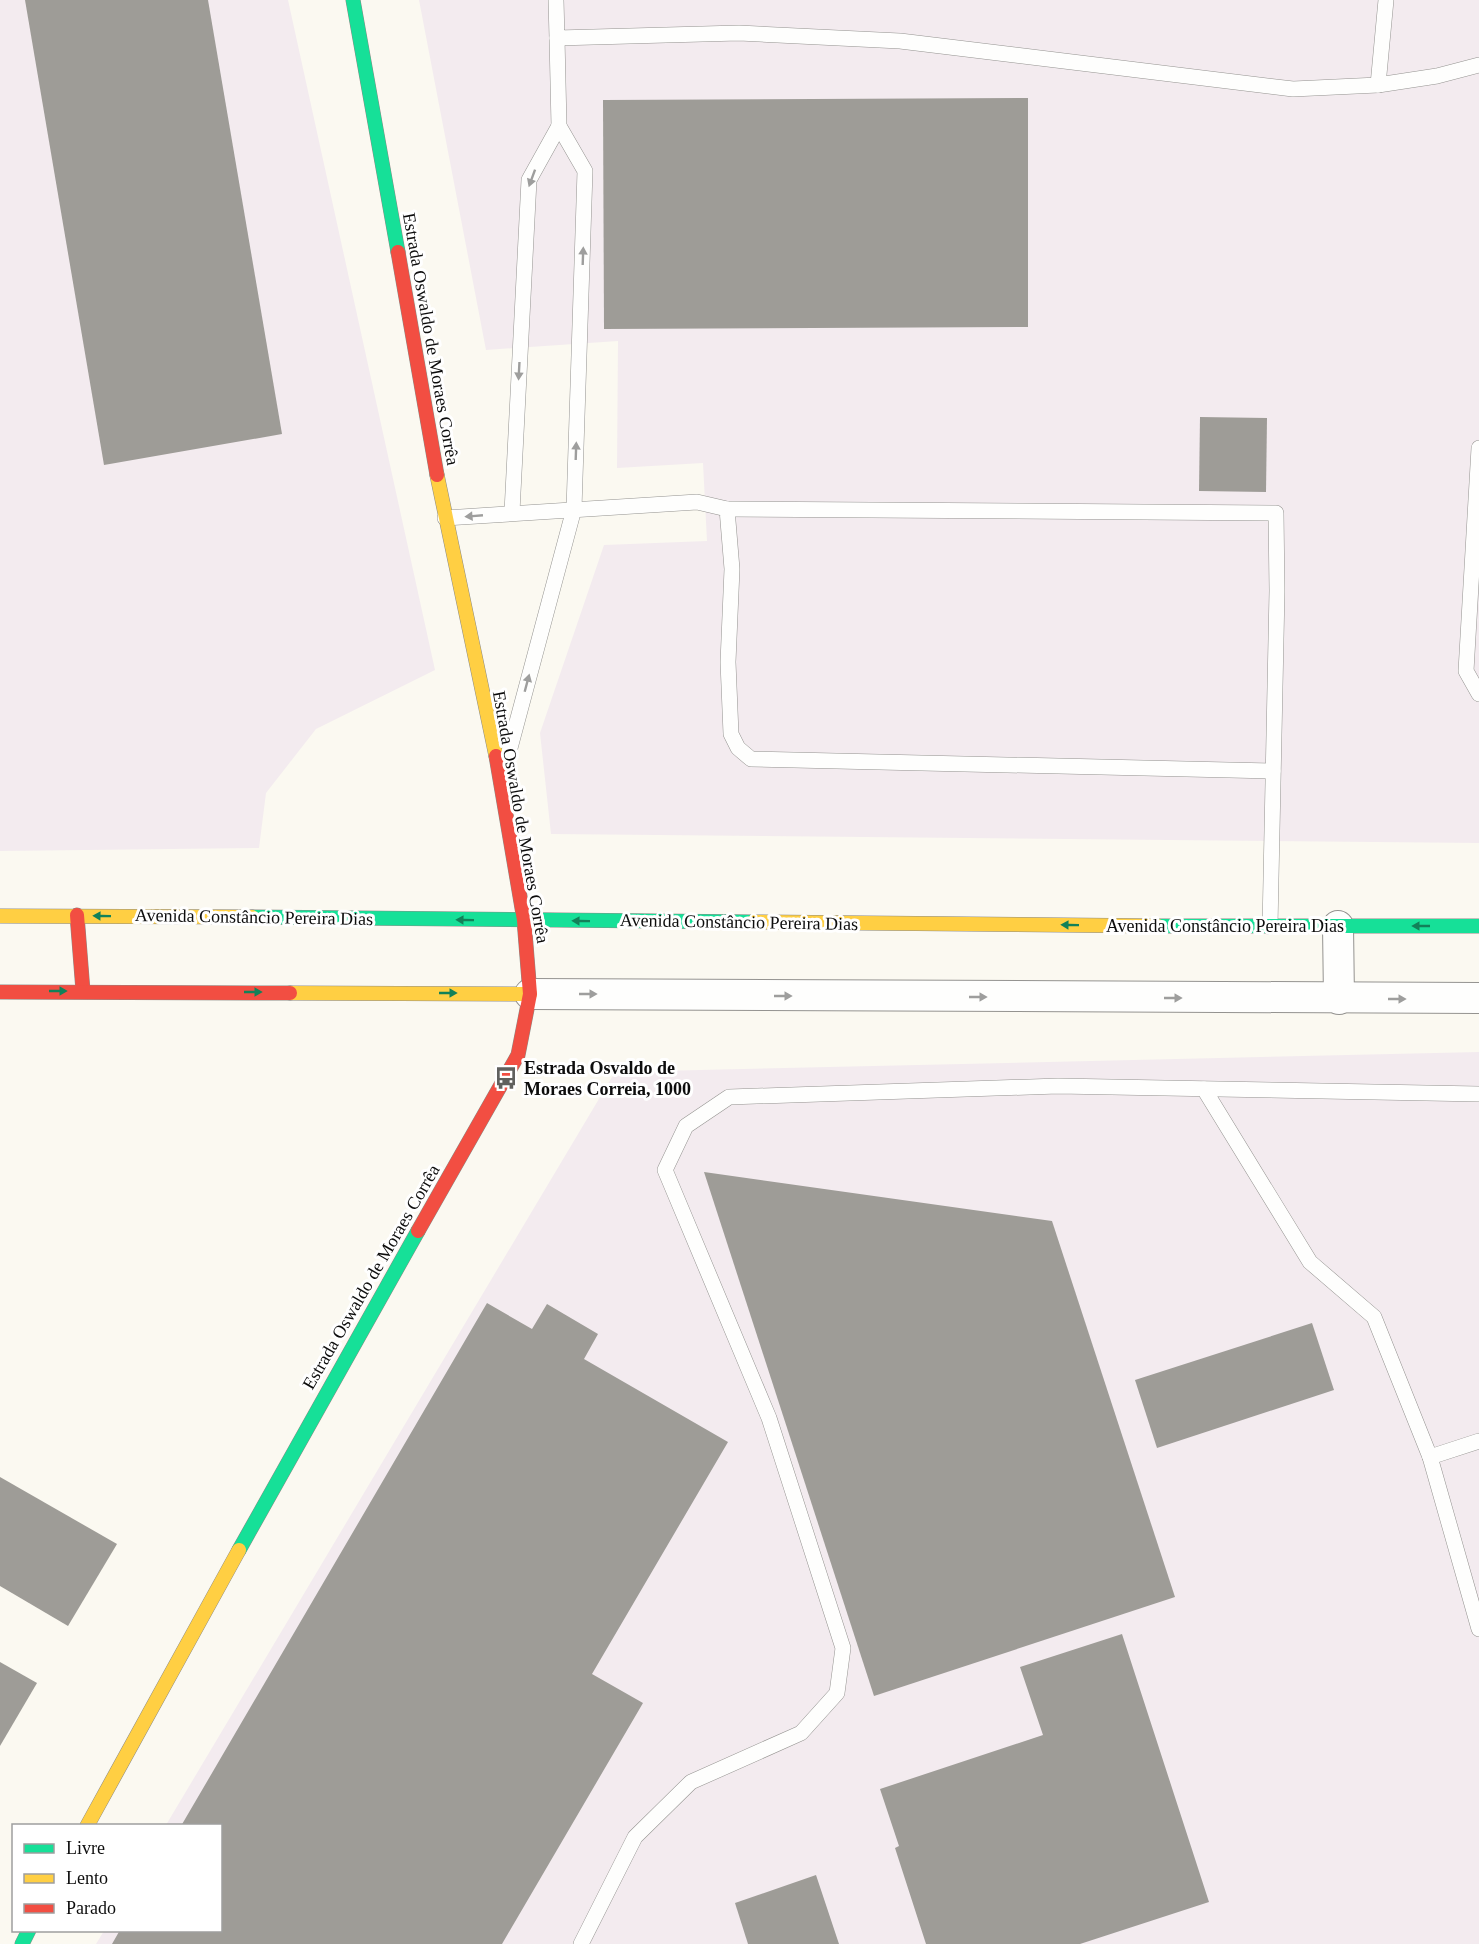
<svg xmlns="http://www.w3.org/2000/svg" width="1479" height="1944" font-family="'Times New Roman',serif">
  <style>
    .industrial { fill: #f3ebef }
    .building { fill: #9e9c97 }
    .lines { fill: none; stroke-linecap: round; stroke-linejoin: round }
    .lane-casing { stroke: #949390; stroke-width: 16 }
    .street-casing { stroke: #949390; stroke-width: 32 }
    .fast-casing { stroke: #8b8a86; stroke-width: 15 }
    .slow-casing { stroke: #8b8a86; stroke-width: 15 }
    .jam-casing { stroke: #8b8a86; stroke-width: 15 }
    .lane { stroke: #fefefd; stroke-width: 15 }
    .street { stroke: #fefefd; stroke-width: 30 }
    .fast { stroke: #16e098; stroke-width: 14 }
    .slow { stroke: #ffcf43; stroke-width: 14 }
    .jam { stroke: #f24e42; stroke-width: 14 }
    .oneway { fill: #9e9e9d }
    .oneway2 { fill: #128159 }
    .labels { text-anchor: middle; stroke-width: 6; stroke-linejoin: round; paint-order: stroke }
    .street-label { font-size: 18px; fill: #0d0d0d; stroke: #fff }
    .poi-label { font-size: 18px; font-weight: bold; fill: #0d0d0d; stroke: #fff; text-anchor: start }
  </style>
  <rect width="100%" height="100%" fill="#fbf9f1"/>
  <!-- industrial -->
  <g class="industrial">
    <path d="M0 0H288L435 670 316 729 266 793 259 848 0 851Z"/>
    <path d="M419 0H1479V843L551 834 540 733 604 545 707 541 703 463 617 468 618 341 486 350Z"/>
    <path d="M1479 1052V1944H96L104 1931 220 1930V1826L166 1825 615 1072Z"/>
  </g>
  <!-- building -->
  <g class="building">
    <path d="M25 0H208L282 434 104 465Z"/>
    <path d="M1028 98V327L604 329 603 100Z"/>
    <path d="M1200 417 1267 418 1266 492 1199 491Z"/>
    <path d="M704 1172 1052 1221 1175 1597 874 1696Z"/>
    <path d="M487 1303 532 1329 547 1304 598 1334 584 1359 728 1442 592 1674 643 1703 502 1944H112L120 1930H220V1826H181Z"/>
    <path d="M1312 1323 1334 1390 1157 1448 1135 1380Z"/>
    <path d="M0 1477 117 1544 68 1626 0 1586Z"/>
    <path d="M1122 1634 1209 1902 1080 1944H926L895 1848 899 1846 880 1789 1043 1735 1020 1667Z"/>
    <path d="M0 1662 37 1683 0 1746Z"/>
    <path d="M816 1875 839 1944H748L735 1903Z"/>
  </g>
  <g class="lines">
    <!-- lane casing -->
    <g class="lane-casing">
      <g id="lane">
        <path d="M556 0 557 38 739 33 900 41 1293 89 1378 85"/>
        <path d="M1386 0 1378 85 1437 76 1479 65"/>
        <path d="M1479 448 1466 671 1479 694"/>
        <path d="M727 509 1276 513 1277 591 1270 927"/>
        <path d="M512 512 529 180 559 126"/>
        <path d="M445 518 697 502 727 509 732 569 728 662 731 734 738 748 751 759 1273 771"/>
        <path d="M506 763 574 509 585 171 559 126 557 38"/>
        <path d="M1204 1089 1310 1262 1374 1317 1430 1457 1479 1441"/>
        <path d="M1430 1457 1479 1629"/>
        <path d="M581 1944 635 1837 691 1782 801 1733 837 1693 843 1648 769 1418 665 1170 686 1126 729 1097 1058 1086 1479 1094"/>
      </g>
    </g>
    <!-- street casing -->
    <g class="street-casing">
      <g id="street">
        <path d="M1338 926 1339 999"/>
        <path d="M530 994 1479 998"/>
      </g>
    </g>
    <!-- fast casing -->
    <g class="fast-casing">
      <g id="fast">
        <path d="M353 0 398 252"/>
        <path d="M252 917 753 922"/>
        <path d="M1158 926H1479"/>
        <path d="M239 1550 418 1231"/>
        <path d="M22 1944 29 1930"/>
      </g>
    </g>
    <!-- slow casing -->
    <g class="slow-casing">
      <g id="slow">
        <path d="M437 475 496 756"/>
        <path d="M0 916 252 917"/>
        <path d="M753 922 1158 926"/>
        <path d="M290 993 530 994"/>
        <path d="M87 1826 239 1550"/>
      </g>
    </g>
    <!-- jam casing -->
    <g class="jam-casing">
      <g id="jam">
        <path d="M398 252 437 475"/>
        <path d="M77 915 83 991"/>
        <path d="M0 992 290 993"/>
        <path d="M418 1231 518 1055 530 994 524 920 496 756"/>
      </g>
    </g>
    <!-- lane -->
    <use href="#lane" class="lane"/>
    <!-- street -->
    <use href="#street" class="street"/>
    <!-- fast -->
    <use href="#fast" class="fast"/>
    <!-- slow -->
    <use href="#slow" class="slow"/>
    <!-- jam -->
    <use href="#jam" class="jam"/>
  </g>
  <!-- one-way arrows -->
  <defs><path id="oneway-solid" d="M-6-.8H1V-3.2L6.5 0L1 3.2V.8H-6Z" transform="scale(1.5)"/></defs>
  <g class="oneway">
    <use href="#oneway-solid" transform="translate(532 178) rotate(110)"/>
    <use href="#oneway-solid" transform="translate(583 256) rotate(-88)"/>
    <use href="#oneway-solid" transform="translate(519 371) rotate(93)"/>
    <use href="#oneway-solid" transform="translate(576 451) rotate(-88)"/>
    <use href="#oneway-solid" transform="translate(474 516) rotate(175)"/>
    <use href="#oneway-solid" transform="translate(527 683) rotate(-75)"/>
    <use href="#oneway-solid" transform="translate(588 994)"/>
    <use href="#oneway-solid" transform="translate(783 996)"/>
    <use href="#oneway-solid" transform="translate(978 997)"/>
    <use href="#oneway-solid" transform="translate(1173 998)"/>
    <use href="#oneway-solid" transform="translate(1397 999)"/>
  </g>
  <g class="oneway2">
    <use href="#oneway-solid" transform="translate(102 916) rotate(-179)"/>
    <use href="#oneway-solid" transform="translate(465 920) rotate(-179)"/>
    <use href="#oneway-solid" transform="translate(581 921) rotate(-179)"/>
    <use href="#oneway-solid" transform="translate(1070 925) rotate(-179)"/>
    <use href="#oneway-solid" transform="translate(1421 926) rotate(-180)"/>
    <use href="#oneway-solid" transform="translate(58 991)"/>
    <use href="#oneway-solid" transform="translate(253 992)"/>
    <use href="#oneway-solid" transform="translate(448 993)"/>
  </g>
  <!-- icons -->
  <defs>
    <g id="bus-bare" transform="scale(1.8)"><path d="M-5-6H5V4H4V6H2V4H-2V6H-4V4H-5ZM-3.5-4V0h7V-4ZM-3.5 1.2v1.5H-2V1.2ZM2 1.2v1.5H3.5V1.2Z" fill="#60605d" stroke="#fff" stroke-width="2.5" paint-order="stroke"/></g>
  </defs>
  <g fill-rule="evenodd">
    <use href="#bus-bare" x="506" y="1078"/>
  </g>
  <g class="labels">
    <!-- street labels -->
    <g class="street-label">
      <text transform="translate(431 339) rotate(80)" y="6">Estrada Oswaldo de Moraes Corrêa</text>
      <text transform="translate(521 817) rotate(80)" y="6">Estrada Oswaldo de Moraes Corrêa</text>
      <text transform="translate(254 917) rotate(1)" y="6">Avenida Constâncio Pereira Dias</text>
      <text transform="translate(739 922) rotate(1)" y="6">Avenida Constâncio Pereira Dias</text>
      <text x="1225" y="932">Avenida Constâncio Pereira Dias</text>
      <text transform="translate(371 1277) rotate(-60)" y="6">Estrada Oswaldo de Moraes Corrêa</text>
    </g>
    <!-- poi labels -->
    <g class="poi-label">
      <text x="524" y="1074">Estrada Osvaldo de<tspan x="524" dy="21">Moraes Correia, 1000</tspan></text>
    </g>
  </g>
  <!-- legend -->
  <rect x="12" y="1824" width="210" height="108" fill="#ffffff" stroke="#9e9e9e" stroke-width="1.5"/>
  <rect x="24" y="1844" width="30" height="9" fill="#16e098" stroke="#9e9e9e" stroke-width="1.5"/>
  <text x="66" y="1854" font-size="18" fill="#0d0d0d">Livre</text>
  <rect x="24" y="1874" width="30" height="9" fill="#ffcf43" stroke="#9e9e9e" stroke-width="1.5"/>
  <text x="66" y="1884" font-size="18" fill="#0d0d0d">Lento</text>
  <rect x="24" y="1904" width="30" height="9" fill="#f24e42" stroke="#9e9e9e" stroke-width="1.5"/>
  <text x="66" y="1914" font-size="18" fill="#0d0d0d">Parado</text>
</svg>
